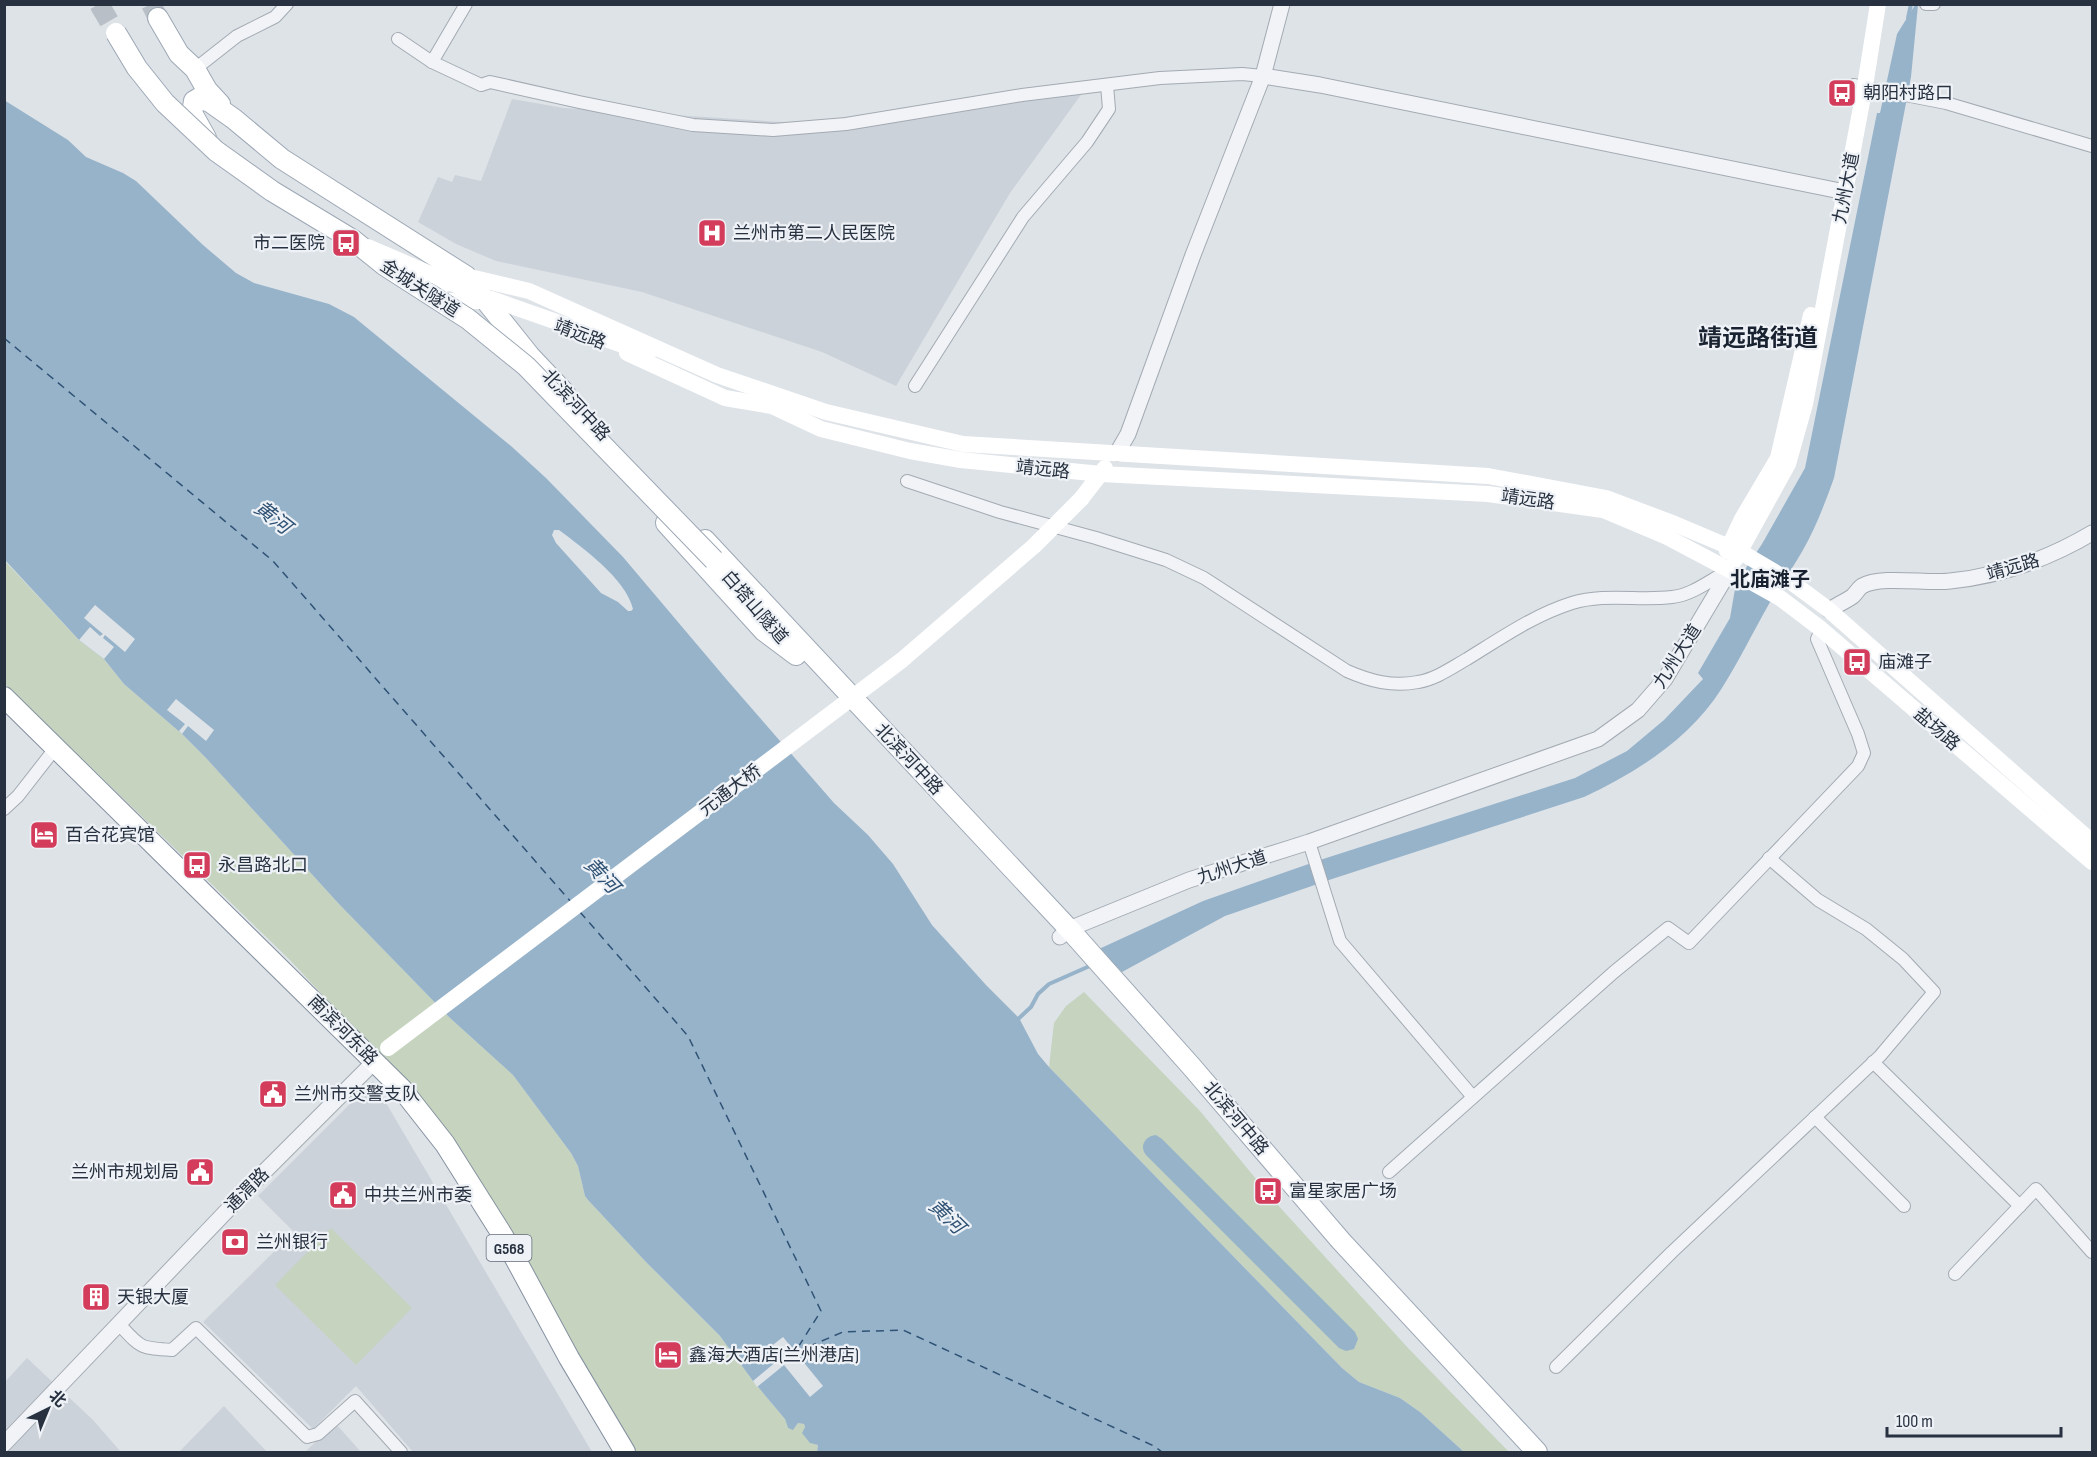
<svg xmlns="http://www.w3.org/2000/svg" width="2097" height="1457" font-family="'Sofia Sans Condensed','Noto Sans SC',sans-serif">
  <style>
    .built { fill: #ccd2da }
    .green { fill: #c5d3bf }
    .water { fill: #97b3ca; fill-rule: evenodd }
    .pier { fill: #dee3e8 }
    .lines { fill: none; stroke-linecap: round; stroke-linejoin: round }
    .stream { stroke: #97b3ca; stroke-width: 4 }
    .ferry { stroke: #2f5275; stroke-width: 1.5; stroke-dasharray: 8 6; stroke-linecap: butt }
    .primary-tunnel { stroke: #b9bfc6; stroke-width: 20; stroke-dasharray: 20 10; stroke-linecap: butt }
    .minor-casing { stroke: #a3aab2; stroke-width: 14 }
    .tertiary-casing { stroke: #a3aab2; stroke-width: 17 }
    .primary-casing { stroke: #9da8b5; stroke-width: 22 }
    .trunk-casing { stroke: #8591a0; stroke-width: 22 }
    .minor { stroke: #f1f3f7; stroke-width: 12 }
    .tertiary { stroke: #f1f3f7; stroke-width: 15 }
    .secondary { stroke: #fff; stroke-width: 16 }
    .primary { stroke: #fff; stroke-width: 20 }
    .trunk { stroke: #fff; stroke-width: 20 }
    .primary-bridge-casing { stroke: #9da8b5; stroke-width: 22; stroke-linecap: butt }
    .secondary-bridge { stroke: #fff; stroke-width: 16 }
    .primary-bridge { stroke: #fff; stroke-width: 20 }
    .labels { text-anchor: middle; stroke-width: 4.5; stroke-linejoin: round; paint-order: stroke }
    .shield { fill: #eef2f6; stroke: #636b77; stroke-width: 1.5 }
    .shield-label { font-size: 16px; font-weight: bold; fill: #273140 }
    .poi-label { font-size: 18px; fill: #273140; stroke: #eef2f6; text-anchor: start }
    .street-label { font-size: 18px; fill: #273140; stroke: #eef2f6 }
    .water-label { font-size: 20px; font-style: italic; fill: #2f5275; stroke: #eef2f6 }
    .neighbourhood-label { font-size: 20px; font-weight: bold; fill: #192231; stroke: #eef2f6 }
    .district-label { font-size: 24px; font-weight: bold; fill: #192231; stroke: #eef2f6 }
  </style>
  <rect width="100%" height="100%" fill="#dee3e8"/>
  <!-- built -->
  <g class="built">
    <path d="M1083 92 1010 193 896 386 822 352 642 292 496 261 456 244 418 222 438 177 452 182 455 175 481 181 512 99 564 108 798 123Z"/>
    <path d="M373 1081 592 1452H413L356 1386 313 1429 203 1322 294 1232 258 1196Z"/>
    <path d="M27 1358 93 1420 121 1452H5L4 1383Z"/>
    <path d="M224 1406 267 1452H179Z"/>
    <path d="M335 1423 361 1452H305Z"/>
  </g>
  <!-- green -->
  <g class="green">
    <path d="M4 560 79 640 104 659 124 684 182 734 206 758 339 904 450 1018 513 1075 571 1153 578 1166 585 1196 588 1200 646 1262 720 1336 753 1381 785 1419 788 1428 794 1429 798 1423 804 1424 805 1427 803 1432 811 1443 818 1445 817 1452H635L488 1196 434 1116 395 1068 371 1047 290 960 5 684Z"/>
    <path d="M1084 992 1200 1111 1276 1203 1408 1348 1509 1452H1464L1420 1412 1400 1398 1359 1382 1342 1368 1049 1067 1054 1023 1066 1006Z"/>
    <path d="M331 1228 412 1308 356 1365 275 1285Z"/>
  </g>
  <!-- water -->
  <g class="water">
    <path d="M1915 5H1918L1911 77 1834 478C1825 503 1816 527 1803 550 1793 568 1780 585 1769 604 1753 632 1739 661 1722 688 1690 739 1637 772 1584 797L1329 880 1225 916 1122 972 1099 949 1203 901 1320 860 1575 778 1627 751 1664 720 1703 679 1698 673 1730 618 1736 583 1762 544 1805 468 1877 113H1880L1897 34Z"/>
    <path d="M4 100 68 140 86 157 123 173 136 181 203 245 236 273 254 283 329 304 354 317 511 446 546 478 623 557 727 680 834 803 868 835 893 864 932 925 986 985 1019 1018 1038 1054 1049 1067 1342 1368 1359 1382 1400 1398 1420 1412 1464 1452H817L818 1445 810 1443 802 1433 805 1427 804 1424 798 1423 793 1430 788 1428 785 1419 753 1381 720 1336 646 1262 588 1200 585 1196 578 1166 571 1153 513 1075 450 1018 339 904 206 758 182 734 124 684 104 659 79 640 5 560ZM554 530H559C583 548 626 579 633 609L631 611H628L618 602 601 593 556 543 552 535Z"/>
    <path d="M1156 1135 1162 1139 1355 1332 1358 1339 1354 1349 1346 1351 1339 1348 1146 1155C1139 1146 1145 1136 1156 1135Z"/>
  </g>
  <!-- pier -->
  <g class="pier">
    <path d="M95 605 135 639 125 652 105 635 103 638 114 647 104 659 79 640 90 627 100 636 103 634 84 618Z"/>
    <path d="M176 699 214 730 206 741 188 726 182 734 179 731 185 724 167 710Z"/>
    <path d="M783 1337 823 1386 810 1397 784 1365 757 1387 753 1381 778 1360 769 1348Z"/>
  </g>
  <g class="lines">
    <!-- stream -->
    <g class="stream">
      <path d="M1908 18 1911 4"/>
      <path d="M1016 1021 1031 1007 1038 994 1049 984 1092 965"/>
    </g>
    <!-- ferry -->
    <g class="ferry">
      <path d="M4 338 273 561 571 902"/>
      <path d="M580 912 688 1036 821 1311 795 1352"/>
      <path d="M796 1352 843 1332 903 1330 1154 1446 1162 1452"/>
    </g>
    <!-- primary-tunnel -->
    <g class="primary-tunnel">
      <path d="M99 4 116 33"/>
      <path d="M151 4 158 18"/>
    </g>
    <!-- minor casing -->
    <g class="minor-casing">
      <g id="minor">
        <path d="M1926 4H1934"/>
        <path d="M398 39 432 62 481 85 490 82 579 102 693 125 773 130 846 124 1022 95 1160 78 1242 74 1263 76"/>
        <path d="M432 62 466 4"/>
        <path d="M195 69 237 36 275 17 287 4"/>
        <path d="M1854 85 1946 103 2092 146"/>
        <path d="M915 386 1023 217 1087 142 1109 109 1107 85"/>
        <path d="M907 481 1000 512 1096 538 1166 560 1204 578 1347 671C1370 681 1392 687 1418 682 1436 679 1451 668 1467 659 1501 638 1534 615 1572 603 1605 593 1639 601 1672 597 1693 595 1711 579 1730 570"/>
        <path d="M4 809 18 796 50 755"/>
        <path d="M1309 842 1340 941 1473 1097"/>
        <path d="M1873 1062 2020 1206"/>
        <path d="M1815 1117 1904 1206"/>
        <path d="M1389 1172 1614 972 1668 928 1689 943 1858 766 1864 753 1858 734 1817 639 1821 629"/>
        <path d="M1955 1274 2036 1189 2092 1252"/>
        <path d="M119 1324C141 1348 139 1348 172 1350L196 1328 307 1437 318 1434 355 1401 401 1452"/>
        <path d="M1556 1367 1672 1252 1880 1056 1934 992 1903 959 1866 929 1818 900 1769 858"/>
      </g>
    </g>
    <!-- tertiary casing -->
    <g class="tertiary-casing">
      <g id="tertiary">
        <path d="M1263 76 1320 85 1845 192"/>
        <path d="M1117 453 1128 434 1193 255 1263 76 1282 4"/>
        <path d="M1829 610C1837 605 1846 601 1853 596 1856 593 1859 588 1862 586 1882 575 1927 584 1950 581 2001 576 2048 559 2092 533"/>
        <path d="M1060 937 1069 929 1189 880 1309 842 1598 739 1638 710 1665 679 1730 570"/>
        <path d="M4 1444 260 1176 368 1068"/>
      </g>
    </g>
    <!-- primary casing -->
    <g class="primary-casing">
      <g id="primary">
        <path d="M158 18 179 54 195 69 207 90 220 104"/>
        <path d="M206 138 192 113 194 101 199 98 210 102 234 119 282 159 466 276 530 356 565 393"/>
        <path d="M666 523 764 631 796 655"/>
        <path d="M705 540 1069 929 1191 1066 1341 1241 1537 1452"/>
      </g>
    </g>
    <!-- trunk casing -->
    <g class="trunk-casing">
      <path id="trunk" d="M4 697 401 1088 445 1144 503 1236 569 1358 625 1452"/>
    </g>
    <!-- minor -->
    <use href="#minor" class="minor"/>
    <!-- tertiary -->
    <use href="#tertiary" class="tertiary"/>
    <!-- secondary -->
    <g class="secondary">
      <path d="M429 290 466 276 529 291 717 375 826 412 963 444 1488 476 1606 498 1675 524 1739 551 1790 581 1829 610 2092 842"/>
      <path d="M445 301H488L494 303"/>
      <path d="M627 353 725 398 772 406 821 429 910 451 961 460 1101 474 1488 494 1603 510 1667 537 1737 574 1780 598 1821 629 2092 862"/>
      <path d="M1081 499 1105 468"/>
      <path d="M1727 551 1742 519 1778 458 1811 315"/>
      <path d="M1735 560 1788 464 1805 404 1865 86 1878 4"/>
    </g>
    <!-- primary -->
    <use href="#primary" class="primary"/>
    <!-- trunk -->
    <use href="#trunk" class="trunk"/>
    <!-- primary-bridge casing -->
    <g class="primary-bridge-casing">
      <path id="primary-bridge" d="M116 33 137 68 165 103 216 151 272 191 353 240 384 265 468 319 526 366 714 560"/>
    </g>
    <!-- secondary-bridge -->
    <g class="secondary-bridge">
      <path d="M368 247 477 294 648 354"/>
      <path d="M388 1048 902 660 1034 546 1081 499"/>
    </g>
    <!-- primary-bridge -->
    <use href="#primary-bridge" class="primary-bridge"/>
  </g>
  <!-- icons -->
  <defs>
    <g id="bus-square" transform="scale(1.5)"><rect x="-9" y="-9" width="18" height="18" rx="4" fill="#d33d5b" stroke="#eef2f6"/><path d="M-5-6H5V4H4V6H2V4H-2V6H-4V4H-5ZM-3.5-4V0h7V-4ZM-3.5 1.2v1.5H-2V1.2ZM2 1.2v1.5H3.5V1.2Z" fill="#fff"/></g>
    <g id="hospital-square" transform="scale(1.5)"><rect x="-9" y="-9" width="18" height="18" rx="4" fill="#d33d5b" stroke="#eef2f6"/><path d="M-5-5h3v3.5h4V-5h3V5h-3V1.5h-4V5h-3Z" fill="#fff"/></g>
    <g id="hotel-square" transform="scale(1.5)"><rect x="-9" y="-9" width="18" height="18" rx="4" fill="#d33d5b" stroke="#eef2f6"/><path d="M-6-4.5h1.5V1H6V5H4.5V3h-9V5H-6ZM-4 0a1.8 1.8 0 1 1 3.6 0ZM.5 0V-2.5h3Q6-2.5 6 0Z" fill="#fff"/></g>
    <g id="civic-square" transform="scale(1.5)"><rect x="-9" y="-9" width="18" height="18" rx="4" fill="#d33d5b" stroke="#eef2f6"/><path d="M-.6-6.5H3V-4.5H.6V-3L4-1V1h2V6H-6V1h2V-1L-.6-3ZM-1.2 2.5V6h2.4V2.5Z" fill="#fff"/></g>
    <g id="bank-square" transform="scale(1.5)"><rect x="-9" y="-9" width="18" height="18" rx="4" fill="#d33d5b" stroke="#eef2f6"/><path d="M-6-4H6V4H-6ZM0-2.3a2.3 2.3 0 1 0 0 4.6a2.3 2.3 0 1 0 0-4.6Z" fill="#fff"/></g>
    <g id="building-square" transform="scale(1.5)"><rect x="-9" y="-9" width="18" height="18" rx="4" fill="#d33d5b" stroke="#eef2f6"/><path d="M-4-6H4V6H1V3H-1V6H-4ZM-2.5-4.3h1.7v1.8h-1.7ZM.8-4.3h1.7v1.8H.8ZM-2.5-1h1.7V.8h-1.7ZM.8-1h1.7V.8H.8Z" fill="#fff"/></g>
  </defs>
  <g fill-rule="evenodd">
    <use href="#bus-square" x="1842" y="93"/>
    <use href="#hospital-square" x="712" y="233"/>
    <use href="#bus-square" x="346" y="243"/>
    <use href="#bus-square" x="1857" y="662"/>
    <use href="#hotel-square" x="44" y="835"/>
    <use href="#bus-square" x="197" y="865"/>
    <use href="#civic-square" x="273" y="1094"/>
    <use href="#civic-square" x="200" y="1172"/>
    <use href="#bus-square" x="1268" y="1191"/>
    <use href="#civic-square" x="343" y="1195"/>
    <use href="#bank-square" x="235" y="1242"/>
    <use href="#building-square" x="96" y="1297"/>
    <use href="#hotel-square" x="668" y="1355"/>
  </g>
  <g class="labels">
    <!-- shield labels -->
    <rect class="shield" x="486.5" y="1235" width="45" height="26" rx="4.5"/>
    <g class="shield-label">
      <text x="509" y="1254">G568</text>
    </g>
    <!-- poi labels -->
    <g class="poi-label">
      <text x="1863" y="99">朝阳村路口</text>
      <text x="733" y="239">兰州市第二人民医院</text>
      <text x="325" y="249" text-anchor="end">市二医院</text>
      <text x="1878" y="668">庙滩子</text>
      <text x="65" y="841">百合花宾馆</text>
      <text x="218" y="871">永昌路北口</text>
      <text x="294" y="1100">兰州市交警支队</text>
      <text x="179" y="1178" text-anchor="end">兰州市规划局</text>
      <text x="1289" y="1197">富星家居广场</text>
      <text x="364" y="1201">中共兰州市委</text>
      <text x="256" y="1248">兰州银行</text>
      <text x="117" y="1303">天银大厦</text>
      <text x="689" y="1361">鑫海大酒店(兰州港店)</text>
    </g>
    <!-- street labels -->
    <g class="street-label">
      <text transform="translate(1846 188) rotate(-79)" y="6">九州大道</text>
      <text transform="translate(420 288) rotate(33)" y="6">金城关隧道</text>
      <text transform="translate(580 334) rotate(21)" y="6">靖远路</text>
      <text transform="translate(576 405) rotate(47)" y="6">北滨河中路</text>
      <text transform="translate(1043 469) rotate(6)" y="6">靖远路</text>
      <text transform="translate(1528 499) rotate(8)" y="6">靖远路</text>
      <text transform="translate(2013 567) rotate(-16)" y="6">靖远路</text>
      <text transform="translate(755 607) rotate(49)" y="6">白塔山隧道</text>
      <text transform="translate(1677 656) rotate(-57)" y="6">九州大道</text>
      <text transform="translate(1937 729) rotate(41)" y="6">盐场路</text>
      <text transform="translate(909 759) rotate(47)" y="6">北滨河中路</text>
      <text transform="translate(730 790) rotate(-37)" y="6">元通大桥</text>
      <text transform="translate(1232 867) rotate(-18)" y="6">九州大道</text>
      <text transform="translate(343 1030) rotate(45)" y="6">南滨河东路</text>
      <text transform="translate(1236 1118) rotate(50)" y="6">北滨河中路</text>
      <text transform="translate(247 1190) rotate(-46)" y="6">通渭路</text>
    </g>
    <!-- water labels -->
    <g class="water-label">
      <text transform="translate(273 517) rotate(38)" y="7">黄河</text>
      <text transform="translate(602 875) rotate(47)" y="7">黄河</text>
      <text transform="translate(947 1216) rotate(44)" y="7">黄河</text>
    </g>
    <!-- neighbourhood labels -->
    <g class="neighbourhood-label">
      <text x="1770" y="586">北庙滩子</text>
    </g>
    <!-- district labels -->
    <g class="district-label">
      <text x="1758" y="346">靖远路街道</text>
    </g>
  </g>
  <!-- border -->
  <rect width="2097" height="1457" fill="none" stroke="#273140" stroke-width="12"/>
  <!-- north arrow -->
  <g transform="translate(48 1409) rotate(43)" stroke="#eef2f6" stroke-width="4.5" paint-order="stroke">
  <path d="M0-4.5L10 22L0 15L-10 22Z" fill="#273140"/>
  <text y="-9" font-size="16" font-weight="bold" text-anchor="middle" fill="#273140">北</text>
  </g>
  <!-- scale -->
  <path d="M1887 1427v9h174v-9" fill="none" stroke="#273140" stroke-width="3"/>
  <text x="1896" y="1427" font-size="18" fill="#273140" stroke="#eef2f6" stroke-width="4.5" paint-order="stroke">100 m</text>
</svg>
